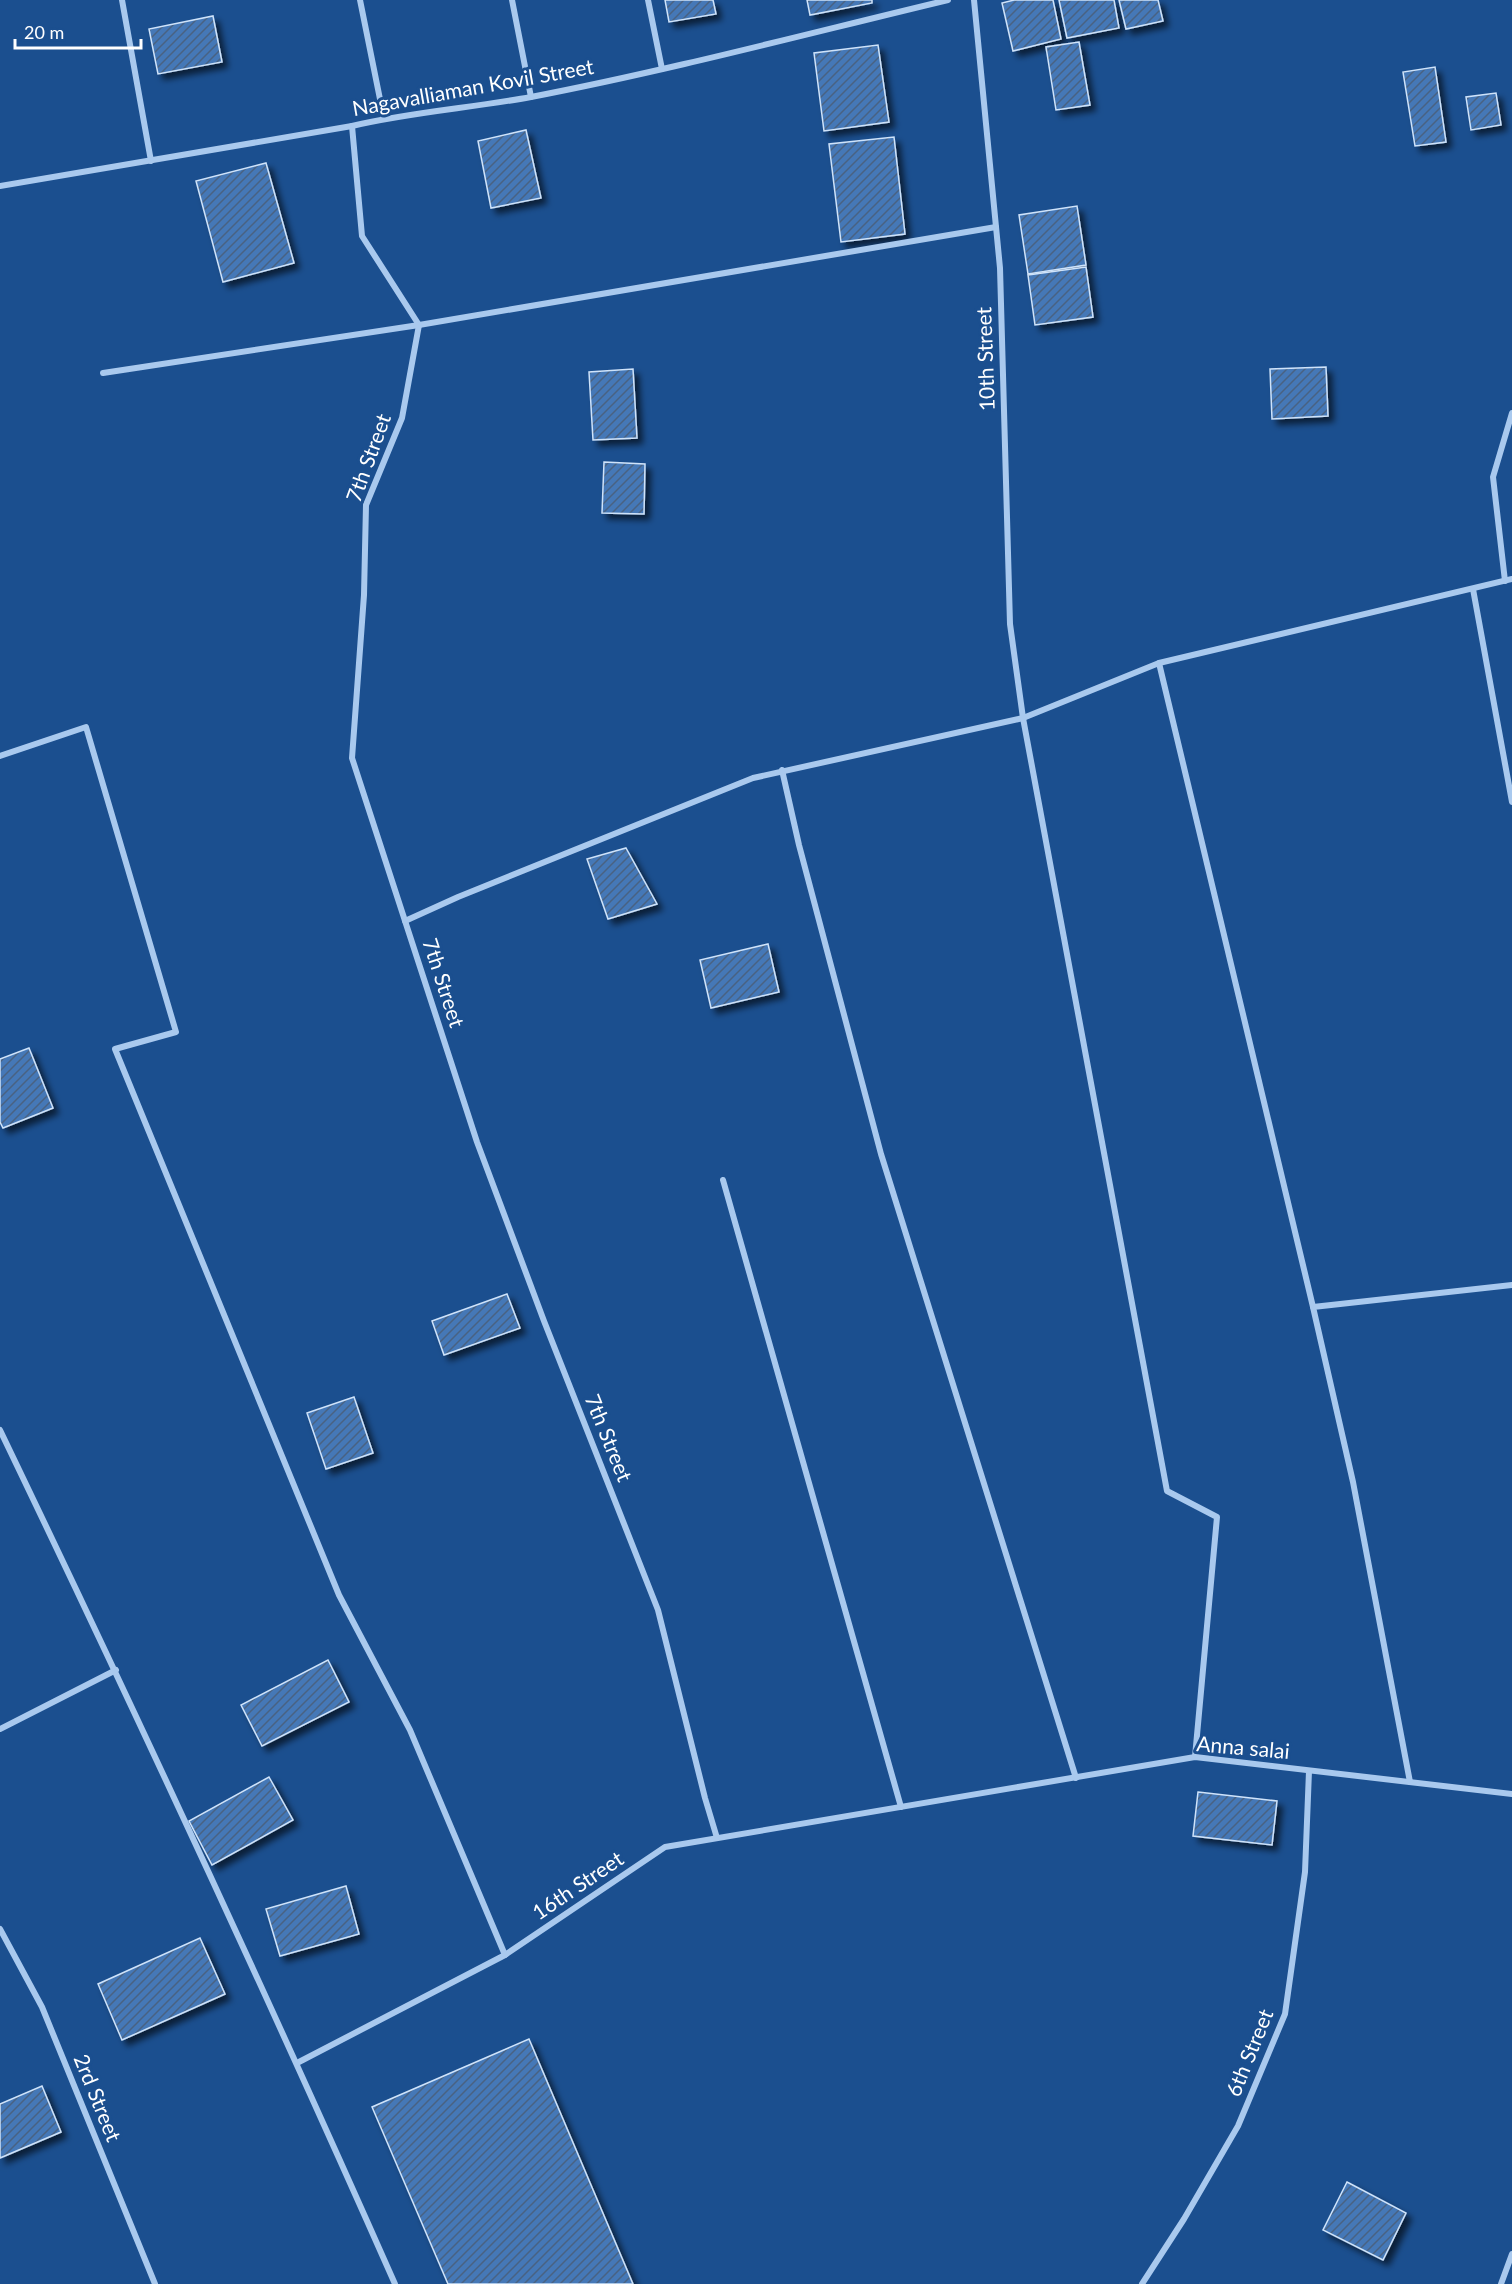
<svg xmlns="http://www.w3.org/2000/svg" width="1512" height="2284" font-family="Lato,sans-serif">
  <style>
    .building { fill: url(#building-hatch); stroke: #cfe3fa; stroke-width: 1.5; filter: url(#shadow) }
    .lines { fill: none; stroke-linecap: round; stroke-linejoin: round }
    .street { stroke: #a9c9ee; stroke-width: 6 }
    .labels { text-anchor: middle; stroke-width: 6; stroke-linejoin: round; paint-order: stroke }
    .street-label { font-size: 21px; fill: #fff; stroke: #1b4f8f }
  </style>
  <defs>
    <pattern id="building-hatch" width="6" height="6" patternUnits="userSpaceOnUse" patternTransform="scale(1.5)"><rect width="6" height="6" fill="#4478b7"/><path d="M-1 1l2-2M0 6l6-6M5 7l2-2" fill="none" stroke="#486282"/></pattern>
    <filter id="shadow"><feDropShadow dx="5.5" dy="5.5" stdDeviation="3" flood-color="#0009"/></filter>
  </defs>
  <rect width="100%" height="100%" fill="#1b4f8f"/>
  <!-- building -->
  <g class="building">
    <path d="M665 0H713L716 14 669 22Z"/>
    <path d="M807 0H872V3L810 15Z"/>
    <path d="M1014 0H1053L1061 39 1013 51 1002 3Z"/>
    <path d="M1059 0H1114L1119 28 1067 38Z"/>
    <path d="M1119 0H1158L1163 21 1126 29Z"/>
    <path d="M213 16 222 62 158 74 149 29Z"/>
    <path d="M1079 42 1090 105 1056 110 1046 47Z"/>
    <path d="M878 45 889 122 824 131 814 53Z"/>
    <path d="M1435 67 1446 142 1415 146 1403 72Z"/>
    <path d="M1496 93 1501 125 1471 130 1466 97Z"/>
    <path d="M526 130 541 198 491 208 478 141Z"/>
    <path d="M894 137 905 234 841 242 829 144Z"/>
    <path d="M266 163 294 263 223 282 196 181Z"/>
    <path d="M1077 206 1086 265 1028 274 1019 215Z"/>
    <path d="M1086 267 1093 317 1035 325 1028 275Z"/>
    <path d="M1326 367 1328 416 1272 419 1270 369Z"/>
    <path d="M633 369 637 438 593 440 589 372Z"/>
    <path d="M604 462 645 464 644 514 602 513Z"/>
    <path d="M626 848 657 904 608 919 587 859Z"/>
    <path d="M768 944 779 992 711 1008 700 960Z"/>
    <path d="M29 1048 53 1108 3 1128 0 1122V1059Z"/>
    <path d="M507 1294 520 1328 444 1355 432 1321Z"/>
    <path d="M354 1397 373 1453 326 1469 307 1413Z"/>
    <path d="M328 1660 349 1702 262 1746 241 1705Z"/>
    <path d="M269 1777 293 1820 212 1865 189 1821Z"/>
    <path d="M1198 1792 1277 1801 1272 1845 1193 1836Z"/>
    <path d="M346 1886 359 1934 280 1956 266 1909Z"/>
    <path d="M200 1938 225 1994 122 2040 98 1984Z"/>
    <path d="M529 2039 633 2284H448L372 2107Z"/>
    <path d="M42 2086 61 2132 0 2158V2104Z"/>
    <path d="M1347 2182 1406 2213 1383 2260 1323 2230Z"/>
  </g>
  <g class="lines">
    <!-- street -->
    <g class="street">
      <path d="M122 0 151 161"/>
      <path d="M360 0 384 119"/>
      <path d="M512 0 531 97"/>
      <path d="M648 0 662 69"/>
      <path d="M974 0 1000 268 1010 624 1023 718 1167 1491 1217 1517 1195 1757"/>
      <path d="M352 126 362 236 419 325 402 418 366 505 364 595 352 758 477 1142 544 1321 658 1610 705 1798 717 1838"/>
      <path d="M0 186 352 126C411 112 472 108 531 97 671 70 810 33 948 0"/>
      <path d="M103 373 419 325 996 227"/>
      <path d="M1505 581 1493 477 1512 413"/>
      <path d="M1473 589 1512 802"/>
      <path d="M1159 663 1313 1307"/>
      <path d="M0 756 86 727 176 1032 115 1049 339 1595 410 1730 505 1955"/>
      <path d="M782 770 799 845 881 1154 1076 1778"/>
      <path d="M405 921 458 897 753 778 1023 718 1159 663 1512 579"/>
      <path d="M723 1180 901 1807"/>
      <path d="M0 1430C136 1713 268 1997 395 2284"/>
      <path d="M0 1729 116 1670"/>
      <path d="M1410 1782 1353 1482 1313 1307 1512 1285"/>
      <path d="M0 1929 42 2007 155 2284"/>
      <path d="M297 2063 505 1955 665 1847 1195 1757 1512 1794"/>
      <path d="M1142 2284 1184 2219 1238 2126 1285 2014 1305 1872 1309 1771"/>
      <path d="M1501 2284 1512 2254"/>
    </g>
  </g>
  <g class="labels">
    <!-- street labels -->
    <g class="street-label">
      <text transform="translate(473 88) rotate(-10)" y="7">Nagavalliaman Kovil Street</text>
      <text transform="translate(986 359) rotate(-92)" y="7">10th Street</text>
      <text transform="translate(369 458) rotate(-70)" y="7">7th Street</text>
      <text transform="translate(443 983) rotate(72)" y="7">7th Street</text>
      <text transform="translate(608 1438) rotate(68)" y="7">7th Street</text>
      <text transform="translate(1243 1748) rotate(5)" y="7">Anna salai</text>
      <text transform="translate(578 1886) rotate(-34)" y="7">16th Street</text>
      <text transform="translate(1250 2053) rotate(-68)" y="7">6th Street</text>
      <text transform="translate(97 2098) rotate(68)" y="7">2rd Street</text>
    </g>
  </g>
  <!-- scale -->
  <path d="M15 39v9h126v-9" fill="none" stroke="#ffffff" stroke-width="3"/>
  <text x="24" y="39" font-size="18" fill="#ffffff" stroke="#1b4f8f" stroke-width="4.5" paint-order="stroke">20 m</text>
</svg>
